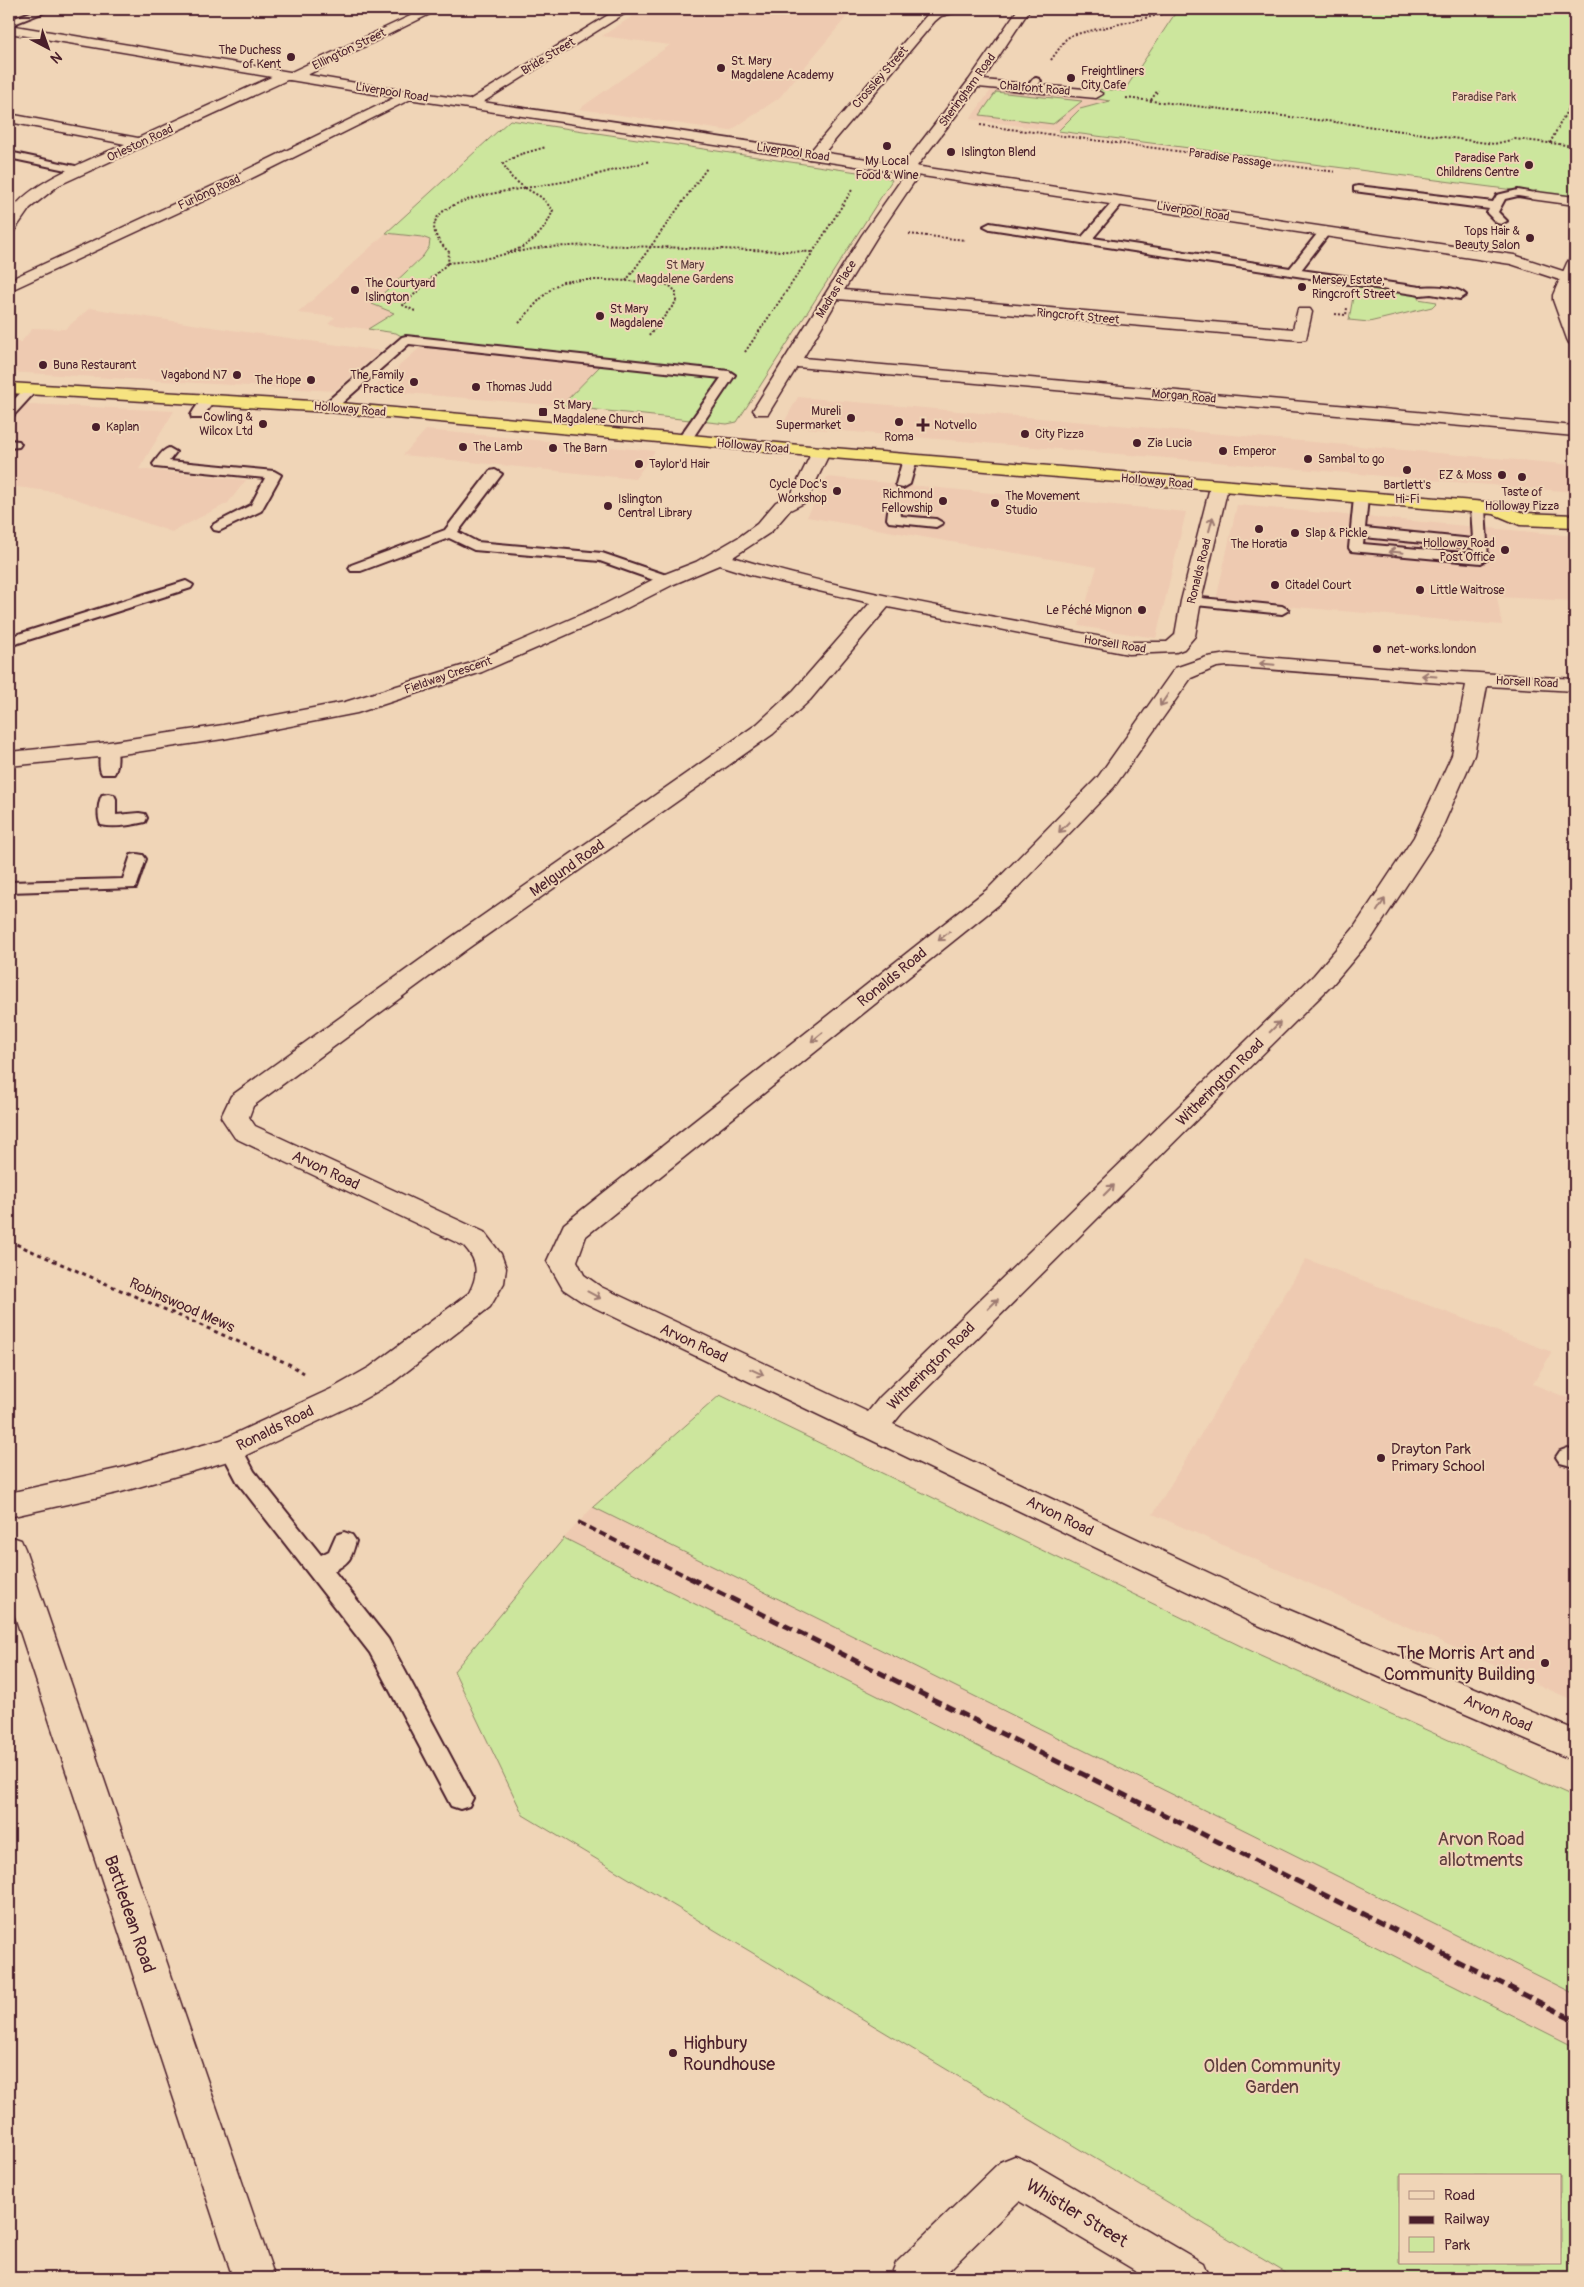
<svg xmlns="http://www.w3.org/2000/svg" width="1584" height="2287" font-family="Pangolin,sans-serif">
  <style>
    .built { fill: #eecab1 }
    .green { fill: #cce69d; stroke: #8b8264; fill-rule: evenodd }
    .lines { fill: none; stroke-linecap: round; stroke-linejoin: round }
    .service-casing { stroke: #4a1f2b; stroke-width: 4 }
    .minor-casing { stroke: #4a1f2b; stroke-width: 3 }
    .tertiary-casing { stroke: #4a1f2b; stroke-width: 3 }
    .secondary-casing { stroke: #4a1f2b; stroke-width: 3 }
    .trunk-casing { stroke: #4a1f2b; stroke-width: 3 }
    .path-far1 { stroke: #4a1f2b; stroke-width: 2; stroke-dasharray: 2 2; stroke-linecap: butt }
    .path { stroke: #4a1f2b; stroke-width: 3; stroke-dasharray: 4 4; stroke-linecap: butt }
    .service { fill: #f0d5b7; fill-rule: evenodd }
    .minor { fill: #f0d5b7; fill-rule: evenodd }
    .tertiary { fill: #f0d5b7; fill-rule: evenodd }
    .secondary { fill: #f0d5b7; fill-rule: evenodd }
    .trunk { fill: #f6e381; fill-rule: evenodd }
    .rail-far1 { stroke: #4a1f2b; stroke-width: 4; stroke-dasharray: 8 4; stroke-linecap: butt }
    .rail { stroke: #4a1f2b; stroke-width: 5; stroke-dasharray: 10 5; stroke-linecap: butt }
    .oneway { stroke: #9d7a71 }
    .poi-dot { fill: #4a1f2b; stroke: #f0d5b7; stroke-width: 2 }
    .labels { text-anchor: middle; stroke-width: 4; stroke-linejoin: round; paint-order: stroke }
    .far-street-label { font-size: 12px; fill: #4a1f2b; stroke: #f0d5b7 }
    .far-poi-label { font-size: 12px; fill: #4a1f2b; stroke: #f0d5b7; text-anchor: start }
    .far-park-label { font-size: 12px; fill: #5e3d3c; stroke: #f0d5b7 }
    .street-label { font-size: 15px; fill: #4a1f2b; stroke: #f0d5b7 }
    .poi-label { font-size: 15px; fill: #4a1f2b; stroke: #f0d5b7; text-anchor: start }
    .near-poi-label { font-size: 18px; fill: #4a1f2b; stroke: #f0d5b7; text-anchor: end }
    .near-park-label { font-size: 18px; fill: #5e3d3c; stroke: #f0d5b7 }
    .near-street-label { font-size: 18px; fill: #4a1f2b; stroke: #f0d5b7 }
  </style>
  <rect width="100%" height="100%" fill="#f0d5b7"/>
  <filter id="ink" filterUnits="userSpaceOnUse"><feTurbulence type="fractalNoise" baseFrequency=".02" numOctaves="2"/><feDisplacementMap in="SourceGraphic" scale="10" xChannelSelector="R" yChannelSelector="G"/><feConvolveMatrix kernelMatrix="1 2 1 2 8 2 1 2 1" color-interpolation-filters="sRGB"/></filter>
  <g filter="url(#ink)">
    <!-- built -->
    <g class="built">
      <path d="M644 9H853L779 98 730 131 579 109 670 45 602 36Z"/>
      <path d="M996 89 1112 101 1081 109 1058 131 970 119 991 90Z"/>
      <path d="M386 233 422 237 430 240 423 256 399 279 379 306 394 313 368 329 328 324 335 317 298 313Z"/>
      <path d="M90 308 218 328 381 351 334 391 9 372V341L21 342 33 328 65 329Z"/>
      <path d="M421 347 602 365 561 406 371 390Z"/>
      <path d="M798 397 1575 465V492L782 426Z"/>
      <path d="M9 403 174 411 139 469 246 480 228 503 172 532 56 492 9 486Z"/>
      <path d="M426 430 655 451 635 479 403 455Z"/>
      <path d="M827 477 1186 512 1156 638 1079 626 1097 567 807 517Z"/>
      <path d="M1237 505 1575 536V601L1497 597 1502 625 1216 600Z"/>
      <path d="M1306 1259 1552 1352 1533 1384 1575 1401V1701L1153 1514Z"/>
      <path d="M593 1507 1575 1994V2047L564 1538Z"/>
    </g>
    <!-- green -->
    <g class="green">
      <path d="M1178 9H1498L1575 14V198L1058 131 1080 109 1110 101 1091 98 1100 89 1124 91Z"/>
      <path d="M996 92 1082 101 1053 124 980 115Z"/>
      <path d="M510 120 884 176 892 180 737 422 727 424 561 406 601 365 421 347 396 333 368 329 394 313 372 304 423 256 429 247 430 240 422 237 386 233Z"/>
      <path d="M1355 285 1420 295 1418 299 1437 302 1432 307 1369 322 1349 320Z"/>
      <path d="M720 1395 1247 1649 1575 1797V1994L593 1507Z"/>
      <path d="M564 1538 1575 2047V2278H1294L523 1815 454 1671ZM1400 2176H1560V2263H1400Z"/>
    </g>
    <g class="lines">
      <!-- service casing -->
      <g class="service-casing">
        <g id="service">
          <path d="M39 9H52L9 26V20Z"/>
          <path d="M1036 78 1039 79 1041 81 1034 90H1028L1026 88 1033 79Z"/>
          <path d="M9 152 80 167 85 170 80 173 9 158Z"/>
          <path d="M1358 186 1493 202 1497 195 1518 190 1540 194 1541 196 1536 199 1518 196 1505 199 1498 212 1507 221 1501 224 1497 223 1487 213 1489 209 1354 191V187Z"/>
          <path d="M1120 197 1125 200 1093 238 1290 268 1321 229 1325 228 1331 231 1301 270 1420 287C1432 286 1457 286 1466 295L1460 299 1431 294 1420 295 990 229 984 226 990 223 1082 237 1116 198Z"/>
          <path d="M406 336 729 371 735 375 690 442 685 443 678 439 721 378 409 344 334 410H324L323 407 324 404 402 337Z"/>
          <path d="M31 385 35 386 37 389 35 392 14 415 9 416V405L27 386Z"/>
          <path d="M209 396 214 397 215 400 202 418H192L191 415C195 408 201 398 209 396Z"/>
          <path d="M9 440 19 441 21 444 19 447 9 448Z"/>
          <path d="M169 448 176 452 169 461 274 471 281 475 261 511 219 531 214 530 212 527 214 524 251 505 265 478 155 467 153 464C158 458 162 450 169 448Z"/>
          <path d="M910 455 917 459 910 484 903 488 898 487 896 484 903 459Z"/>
          <path d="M495 470 502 474 458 532 477 542 602 553 672 577 674 580 667 584 662 583 600 561 474 550 449 538 361 571H351L349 568 351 565 445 530 490 471Z"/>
          <path d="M1361 494 1368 498 1365 528 1473 539 1471 508 1473 505H1483L1485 508 1488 559 1481 563 1351 551 1349 548 1354 498ZM1364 537 1473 548 1474 554 1363 544Z"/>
          <path d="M895 507 900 508 901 516 936 519 943 523 936 527 889 522 887 519 888 511Z"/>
          <path d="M186 581 193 585 191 588 9 646V637Z"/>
          <path d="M1191 597 1282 606 1289 610 1282 614 1186 604 1184 601 1186 598Z"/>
          <path d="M109 744 115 746C119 752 118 768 114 774H102C98 768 99 752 103 746Z"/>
          <path d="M108 794 114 795 116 799V815L139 813 145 814 147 818 145 822C132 825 114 828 101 825 97 818 98 802 102 795Z"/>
          <path d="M137 854 143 855 146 859 136 888 9 892V882L123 879 131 855Z"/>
          <path d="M231 1441 239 1443 254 1471 321 1555 329 1551 336 1535 344 1532 352 1535 356 1541C351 1559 350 1562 334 1571L388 1639 473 1798 469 1806 460 1809 451 1806 370 1653 238 1483 220 1449 223 1443Z"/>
          <path d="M1568 1448 1575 1451V1467L1560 1463 1556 1457 1560 1451Z"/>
        </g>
      </g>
      <!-- minor casing -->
      <g class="minor-casing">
        <g id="minor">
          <path d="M425 9H440L297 80H287L59 185 30 208 14 231 9 233C9 228 8 221 9 217 20 185 95 158 125 144L9 122V114L138 138 280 73H289Z"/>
          <path d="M618 9H632L475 107H465L463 104Z"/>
          <path d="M939 9H959L957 12 941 16 935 21 819 159H809L807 156 809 153 927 15Z"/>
          <path d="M1018 9H1030L983 80 1096 90 1103 94 1096 98 978 87 917 166 922 170 878 235 844 290 1293 329 1298 309H1310L1312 312 1306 339 1300 340 838 299 803 358 1575 426V436L797 367 768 414H756L753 410 862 235 906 173 900 169 969 80Z"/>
          <path d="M408 91 415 95 413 98 242 183 9 291V280L232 177Z"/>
          <path d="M1536 192 1575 197V205L1531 199 1529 196 1531 193Z"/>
          <path d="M821 447 827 448 830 452 806 502 790 510 771 532 733 557C861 596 996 616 1128 642H1167L1175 635 1181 601 1210 487 1212 483 1219 481 1226 483 1228 487 1201 601 1195 636 1184 649 1176 652 1128 654 888 607 810 700 773 734 467 949 253 1106 249 1117 255 1126 484 1232 501 1254 506 1268 504 1283 490 1307 392 1383 355 1404 242 1457 121 1492 9 1517V1493L121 1468 221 1440 333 1388 370 1367 469 1293C479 1274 478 1261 464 1246L235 1138 221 1117 231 1096 449 939 757 724 794 690 870 603 751 575 719 565 674 584 619 612 482 672 357 713 223 739 109 756 9 766V752L109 742 223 725 345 702 468 664 605 604 660 576 696 562 739 537 757 524 776 502 791 495 812 452 815 448Z"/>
          <path d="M1228 654 1396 668 1575 679V691L1487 686 1474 755 1438 837 1371 939 1332 985 902 1413 893 1424 1275 1604 1575 1730V1761L1251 1622 581 1301 563 1289 547 1261 564 1224 989 888 1098 777 1175 668 1207 657ZM1228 666 1466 685 1452 755 1414 837 1353 929 1314 975 880 1397 868 1412 601 1287 584 1275 577 1261 586 1236 1007 898 1114 787 1191 678 1217 667Z"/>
          <path d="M9 1536 21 1540 25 1549 275 2278H233L9 1598Z"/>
          <path d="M1015 2156 1030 2162 1203 2263 1209 2278H1148L1019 2201 941 2278H890L896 2263 1000 2162Z"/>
        </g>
      </g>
      <!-- tertiary casing -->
      <g class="tertiary-casing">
        <path id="tertiary" d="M1575 258V281L1569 295 1575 317V344L1569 343 1567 339 1553 300V295L1567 263 1569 260Z"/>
      </g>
      <!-- secondary casing -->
      <g class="secondary-casing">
        <path id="secondary" d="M9 25 368 85 1514 255 1575 275V285L1511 264 368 93 9 33Z"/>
      </g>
      <!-- trunk casing -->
      <g class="trunk-casing">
        <path id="trunk" d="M9 383 329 402 821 447 1498 503 1523 513 1575 515V527L1520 525 1494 514 821 457 329 412 9 393Z"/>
      </g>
      <!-- path-far1 -->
      <g class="path-far1">
        <path d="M1051 60 1066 39 1072 35 1171 12"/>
        <path d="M1126 98 1352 124 1494 144 1515 139 1575 146"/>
        <path d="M1151 100 1158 90"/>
        <path d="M980 125 1336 172"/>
        <path d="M1550 143 1575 95"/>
        <path d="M525 188 541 197 553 210C536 257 491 258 448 263L449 252C397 204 496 193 525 188Z"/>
        <path d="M525 188 512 178 503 164 518 155 546 147"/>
        <path d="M525 188 575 180 650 161"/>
        <path d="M909 234 965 240"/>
        <path d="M510 253 544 247 595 245 813 252"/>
        <path d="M626 281 707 168"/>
        <path d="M415 311 403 305 448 263"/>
        <path d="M1335 314 1346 315 1347 308"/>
        <path d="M519 323C531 310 544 292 560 283 574 277 650 281 667 285 671 286 673 289 676 292V302L648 337"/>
        <path d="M745 352 813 252 852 190"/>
      </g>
      <!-- path -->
      <path class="path" d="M9 1241 289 1364 304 1373"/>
      <!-- service -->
      <use href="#service" class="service"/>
      <!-- minor -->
      <use href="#minor" class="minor"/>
      <!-- tertiary -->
      <use href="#tertiary" class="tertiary"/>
      <!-- secondary -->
      <use href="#secondary" class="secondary"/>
      <!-- trunk -->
      <use href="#trunk" class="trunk"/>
      <!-- rail-far1 -->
      <path class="rail-far1" d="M578 1522 692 1579"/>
      <!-- rail -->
      <path class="rail" d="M690 1578 1575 2020"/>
    </g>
    <!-- one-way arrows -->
    <defs><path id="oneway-shaft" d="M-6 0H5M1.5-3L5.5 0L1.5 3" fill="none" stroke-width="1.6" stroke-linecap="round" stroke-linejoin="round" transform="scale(1.25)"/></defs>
    <g class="oneway">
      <use href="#oneway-shaft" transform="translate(1211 524) rotate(-75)"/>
      <use href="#oneway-shaft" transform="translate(1396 552) rotate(-175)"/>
      <use href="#oneway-shaft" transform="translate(1267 664) rotate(-175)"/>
      <use href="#oneway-shaft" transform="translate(1429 676) rotate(-176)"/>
      <use href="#oneway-shaft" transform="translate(1164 700) rotate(124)"/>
      <use href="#oneway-shaft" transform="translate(1064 827) rotate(134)"/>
      <use href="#oneway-shaft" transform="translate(1381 905) rotate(-57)"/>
      <use href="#oneway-shaft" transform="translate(944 936) rotate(141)"/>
      <use href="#oneway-shaft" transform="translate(1275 1027) rotate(-45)"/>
      <use href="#oneway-shaft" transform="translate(817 1037) rotate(141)"/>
      <use href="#oneway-shaft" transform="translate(1109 1190) rotate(-45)"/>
      <use href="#oneway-shaft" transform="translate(594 1295) rotate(28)"/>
      <use href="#oneway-shaft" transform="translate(993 1304) rotate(-45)"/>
      <use href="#oneway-shaft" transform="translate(757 1372) rotate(25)"/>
    </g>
  </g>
  <!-- markers -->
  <g class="poi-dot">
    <circle cx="291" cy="57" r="5"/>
    <circle cx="721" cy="68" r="5"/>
    <circle cx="1071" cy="78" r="5"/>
    <circle cx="887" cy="146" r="5"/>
    <circle cx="951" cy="152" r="5"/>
    <circle cx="1529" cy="165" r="5"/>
    <circle cx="1530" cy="238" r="5"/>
    <circle cx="1302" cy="287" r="5"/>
    <circle cx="355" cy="290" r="5"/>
    <circle cx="600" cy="316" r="5"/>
    <circle cx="43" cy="365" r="5"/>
    <circle cx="237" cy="375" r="5"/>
    <circle cx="311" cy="380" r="5"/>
    <circle cx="414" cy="382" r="5"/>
    <circle cx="476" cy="387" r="5"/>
    <rect x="538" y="407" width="10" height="10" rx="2.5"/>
    <circle cx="851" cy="418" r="5"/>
    <circle cx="899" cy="422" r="5"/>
    <circle cx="263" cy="424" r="5"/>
    <path d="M920.5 417.5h5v5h5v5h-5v5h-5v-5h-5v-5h5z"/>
    <circle cx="96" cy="427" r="5"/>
    <circle cx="1025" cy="434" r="5"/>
    <circle cx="1137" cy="443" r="5"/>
    <circle cx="463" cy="447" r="5"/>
    <circle cx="553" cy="448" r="5"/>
    <circle cx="1223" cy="451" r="5"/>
    <circle cx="1308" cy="459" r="5"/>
    <circle cx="639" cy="464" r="5"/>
    <circle cx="1407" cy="470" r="5"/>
    <circle cx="1502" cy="475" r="5"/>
    <circle cx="1522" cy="477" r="5"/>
    <circle cx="837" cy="491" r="5"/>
    <circle cx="943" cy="501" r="5"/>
    <circle cx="995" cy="503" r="5"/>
    <circle cx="608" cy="506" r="5"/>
    <circle cx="1259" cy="529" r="5"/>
    <circle cx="1295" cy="533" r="5"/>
    <circle cx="1505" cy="550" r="5"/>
    <circle cx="1275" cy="585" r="5"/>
    <circle cx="1420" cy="590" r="5"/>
    <circle cx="1142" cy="610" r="5"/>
    <circle cx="1377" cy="649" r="5"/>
    <circle cx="1381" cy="1458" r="5"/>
    <circle cx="1545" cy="1663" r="5"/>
    <circle cx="673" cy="2053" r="5"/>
  </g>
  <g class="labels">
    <!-- far-street labels -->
    <g class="far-street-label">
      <text transform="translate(349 49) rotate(-26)" y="4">Ellington Street</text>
      <text transform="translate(548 56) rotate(-31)" y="4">Bride Street</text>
      <text transform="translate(880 77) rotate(-49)" y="4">Crossley Street</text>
      <text transform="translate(1035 88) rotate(5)" y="4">Chalfont Road</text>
      <text transform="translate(967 90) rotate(-54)" y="4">Sheringham Road</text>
      <text transform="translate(392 92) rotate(9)" y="4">Liverpool Road</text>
      <text transform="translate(140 143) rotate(-25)" y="4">Orleston Road</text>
      <text transform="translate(793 152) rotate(8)" y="4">Liverpool Road</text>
      <text transform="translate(1230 158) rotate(8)" y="4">Paradise Passage</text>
      <text transform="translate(209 192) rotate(-25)" y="4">Furlong Road</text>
      <text transform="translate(1193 211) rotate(9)" y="4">Liverpool Road</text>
      <text transform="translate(836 289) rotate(-58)" y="4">Madras Place</text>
      <text transform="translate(1078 316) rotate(5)" y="4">Ringcroft Street</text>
      <text transform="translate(1184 396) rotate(5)" y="4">Morgan Road</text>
      <text transform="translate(350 409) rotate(5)" y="4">Holloway Road</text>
      <text transform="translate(753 446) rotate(5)" y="4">Holloway Road</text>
      <text transform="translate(1157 481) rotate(5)" y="4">Holloway Road</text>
      <text transform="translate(1199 571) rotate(-76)" y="4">Ronalds Road</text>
      <text transform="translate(1115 644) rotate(9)" y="4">Horsell Road</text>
      <text transform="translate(448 675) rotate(-19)" y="4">Fieldway Crescent</text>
      <text transform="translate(1527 682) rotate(3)" y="4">Horsell Road</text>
    </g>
    <!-- far-poi labels -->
    <g class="far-poi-label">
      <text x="281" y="54" text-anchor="end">The Duchess<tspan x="281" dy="14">of Kent</tspan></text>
      <text x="731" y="65">St. Mary<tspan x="731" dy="14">Magdalene Academy</tspan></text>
      <text x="1081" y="75">Freightliners<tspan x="1081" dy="14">City Cafe</tspan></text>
      <text x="961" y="156">Islington Blend</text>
      <text x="1519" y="162" text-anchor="end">Paradise Park<tspan x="1519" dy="14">Childrens Centre</tspan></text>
      <text x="887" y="165" text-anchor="middle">My Local<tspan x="887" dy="14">Food &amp; Wine</tspan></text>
      <text x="1520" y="235" text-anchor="end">Tops Hair &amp;<tspan x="1520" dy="14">Beauty Salon</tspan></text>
      <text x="1312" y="284">Mersey Estate,<tspan x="1312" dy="14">Ringcroft Street</tspan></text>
      <text x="365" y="287">The Courtyard<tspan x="365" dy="14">Islington</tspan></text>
      <text x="610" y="313">St Mary<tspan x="610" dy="14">Magdalene</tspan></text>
      <text x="53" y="369">Buna Restaurant</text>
      <text x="227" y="379" text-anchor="end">Vagabond N7</text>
      <text x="404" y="379" text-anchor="end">The Family<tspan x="404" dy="14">Practice</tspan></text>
      <text x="301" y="384" text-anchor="end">The Hope</text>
      <text x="486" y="391">Thomas Judd</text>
      <text x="553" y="409">St Mary<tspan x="553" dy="14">Magdalene Church</tspan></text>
      <text x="841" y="415" text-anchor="end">Mureli<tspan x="841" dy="14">Supermarket</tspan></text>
      <text x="253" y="421" text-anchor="end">Cowling &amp;<tspan x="253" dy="14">Wilcox Ltd</tspan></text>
      <text x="934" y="429">Notvello</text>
      <text x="106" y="431">Kaplan</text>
      <text x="1035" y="438">City Pizza</text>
      <text x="899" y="441" text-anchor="middle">Roma</text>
      <text x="1147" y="447">Zia Lucia</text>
      <text x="473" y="451">The Lamb</text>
      <text x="563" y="452">The Barn</text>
      <text x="1233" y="455">Emperor</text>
      <text x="1318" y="463">Sambal to go</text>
      <text x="649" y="468">Taylor'd Hair</text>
      <text x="1492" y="479" text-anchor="end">EZ &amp; Moss</text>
      <text x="827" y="488" text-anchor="end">Cycle Doc's<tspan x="827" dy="14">Workshop</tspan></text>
      <text x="1407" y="489" text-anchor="middle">Bartlett's<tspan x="1407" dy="14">Hi-Fi</tspan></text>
      <text x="1522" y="496" text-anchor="middle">Taste of<tspan x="1522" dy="14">Holloway Pizza</tspan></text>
      <text x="933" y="498" text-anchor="end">Richmond<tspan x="933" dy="14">Fellowship</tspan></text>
      <text x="1005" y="500">The Movement<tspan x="1005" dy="14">Studio</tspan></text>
      <text x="618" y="503">Islington<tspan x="618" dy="14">Central Library</tspan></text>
      <text x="1305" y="537">Slap &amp; Pickle</text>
      <text x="1495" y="547" text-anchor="end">Holloway Road<tspan x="1495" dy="14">Post Office</tspan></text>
      <text x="1259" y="548" text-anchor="middle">The Horatia</text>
      <text x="1285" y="589">Citadel Court</text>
      <text x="1430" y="594">Little Waitrose</text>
      <text x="1132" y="614" text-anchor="end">Le Péché Mignon</text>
      <text x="1387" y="653">net-works.london</text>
    </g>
    <!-- far-park labels -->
    <g class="far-park-label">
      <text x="1484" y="101">Paradise Park</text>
      <text x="685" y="269">St Mary<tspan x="685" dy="14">Magdalene Gardens</tspan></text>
    </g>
    <!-- street labels -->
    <g class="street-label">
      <text transform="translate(567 868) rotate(-35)" y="5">Melgund Road</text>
      <text transform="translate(892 977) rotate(-39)" y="5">Ronalds Road</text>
      <text transform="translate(1220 1082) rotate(-45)" y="5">Witherington Road</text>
      <text transform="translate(326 1170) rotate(25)" y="5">Arvon Road</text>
      <text transform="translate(182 1305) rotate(24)" y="5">Robinswood Mews</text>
      <text transform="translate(694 1343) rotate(25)" y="5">Arvon Road</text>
      <text transform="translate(931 1366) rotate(-45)" y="5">Witherington Road</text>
      <text transform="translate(275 1428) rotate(-26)" y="5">Ronalds Road</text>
      <text transform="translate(1060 1516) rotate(26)" y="5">Arvon Road</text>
      <text transform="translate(1498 1713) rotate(23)" y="5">Arvon Road</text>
    </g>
    <!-- poi labels -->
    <g class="poi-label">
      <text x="1391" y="1454">Drayton Park<tspan x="1391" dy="17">Primary School</tspan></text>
    </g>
    <!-- near-poi labels -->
    <g class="near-poi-label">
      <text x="1535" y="1659">The Morris Art and<tspan x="1535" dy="21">Community Building</tspan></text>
      <text x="683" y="2049" text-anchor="start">Highbury<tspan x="683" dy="21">Roundhouse</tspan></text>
    </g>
    <!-- near-park labels -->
    <g class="near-park-label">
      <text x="1481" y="1845">Arvon Road<tspan x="1481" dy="21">allotments</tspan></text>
      <text x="1272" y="2072">Olden Community<tspan x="1272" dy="21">Garden</tspan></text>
    </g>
    <!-- near-street labels -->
    <g class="near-street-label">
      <text transform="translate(130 1914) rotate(71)" y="6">Battledean Road</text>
      <text transform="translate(1077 2213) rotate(31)" y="6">Whistler Street</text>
    </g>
  </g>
  <!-- margin -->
  <rect width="1584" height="2287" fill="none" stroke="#f0d5b7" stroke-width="30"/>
  <rect x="15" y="15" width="1554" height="2257" fill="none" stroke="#4a1f2b" stroke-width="2" filter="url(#ink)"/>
  <!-- legend -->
  <rect x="1399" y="2174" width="162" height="90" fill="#f0d5b7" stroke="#ae8c7f"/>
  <rect x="1409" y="2191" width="25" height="8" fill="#f0d5b7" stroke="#ae8c7f"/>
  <text x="1444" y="2200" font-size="15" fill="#4a1f2b">Road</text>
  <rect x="1409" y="2216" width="25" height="8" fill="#4a1f2b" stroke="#ae8c7f"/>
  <text x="1444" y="2224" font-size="15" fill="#4a1f2b">Railway</text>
  <rect x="1409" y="2237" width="25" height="15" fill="#cce69d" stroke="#ae8c7f"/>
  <text x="1444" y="2250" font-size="15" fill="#4a1f2b">Park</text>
  <!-- north arrow -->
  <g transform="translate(48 48) rotate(139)" stroke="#f0d5b7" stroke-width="4" paint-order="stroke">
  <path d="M0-4L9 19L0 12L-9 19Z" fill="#4a1f2b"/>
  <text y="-8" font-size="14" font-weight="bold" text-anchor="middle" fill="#4a1f2b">N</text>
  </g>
</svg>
